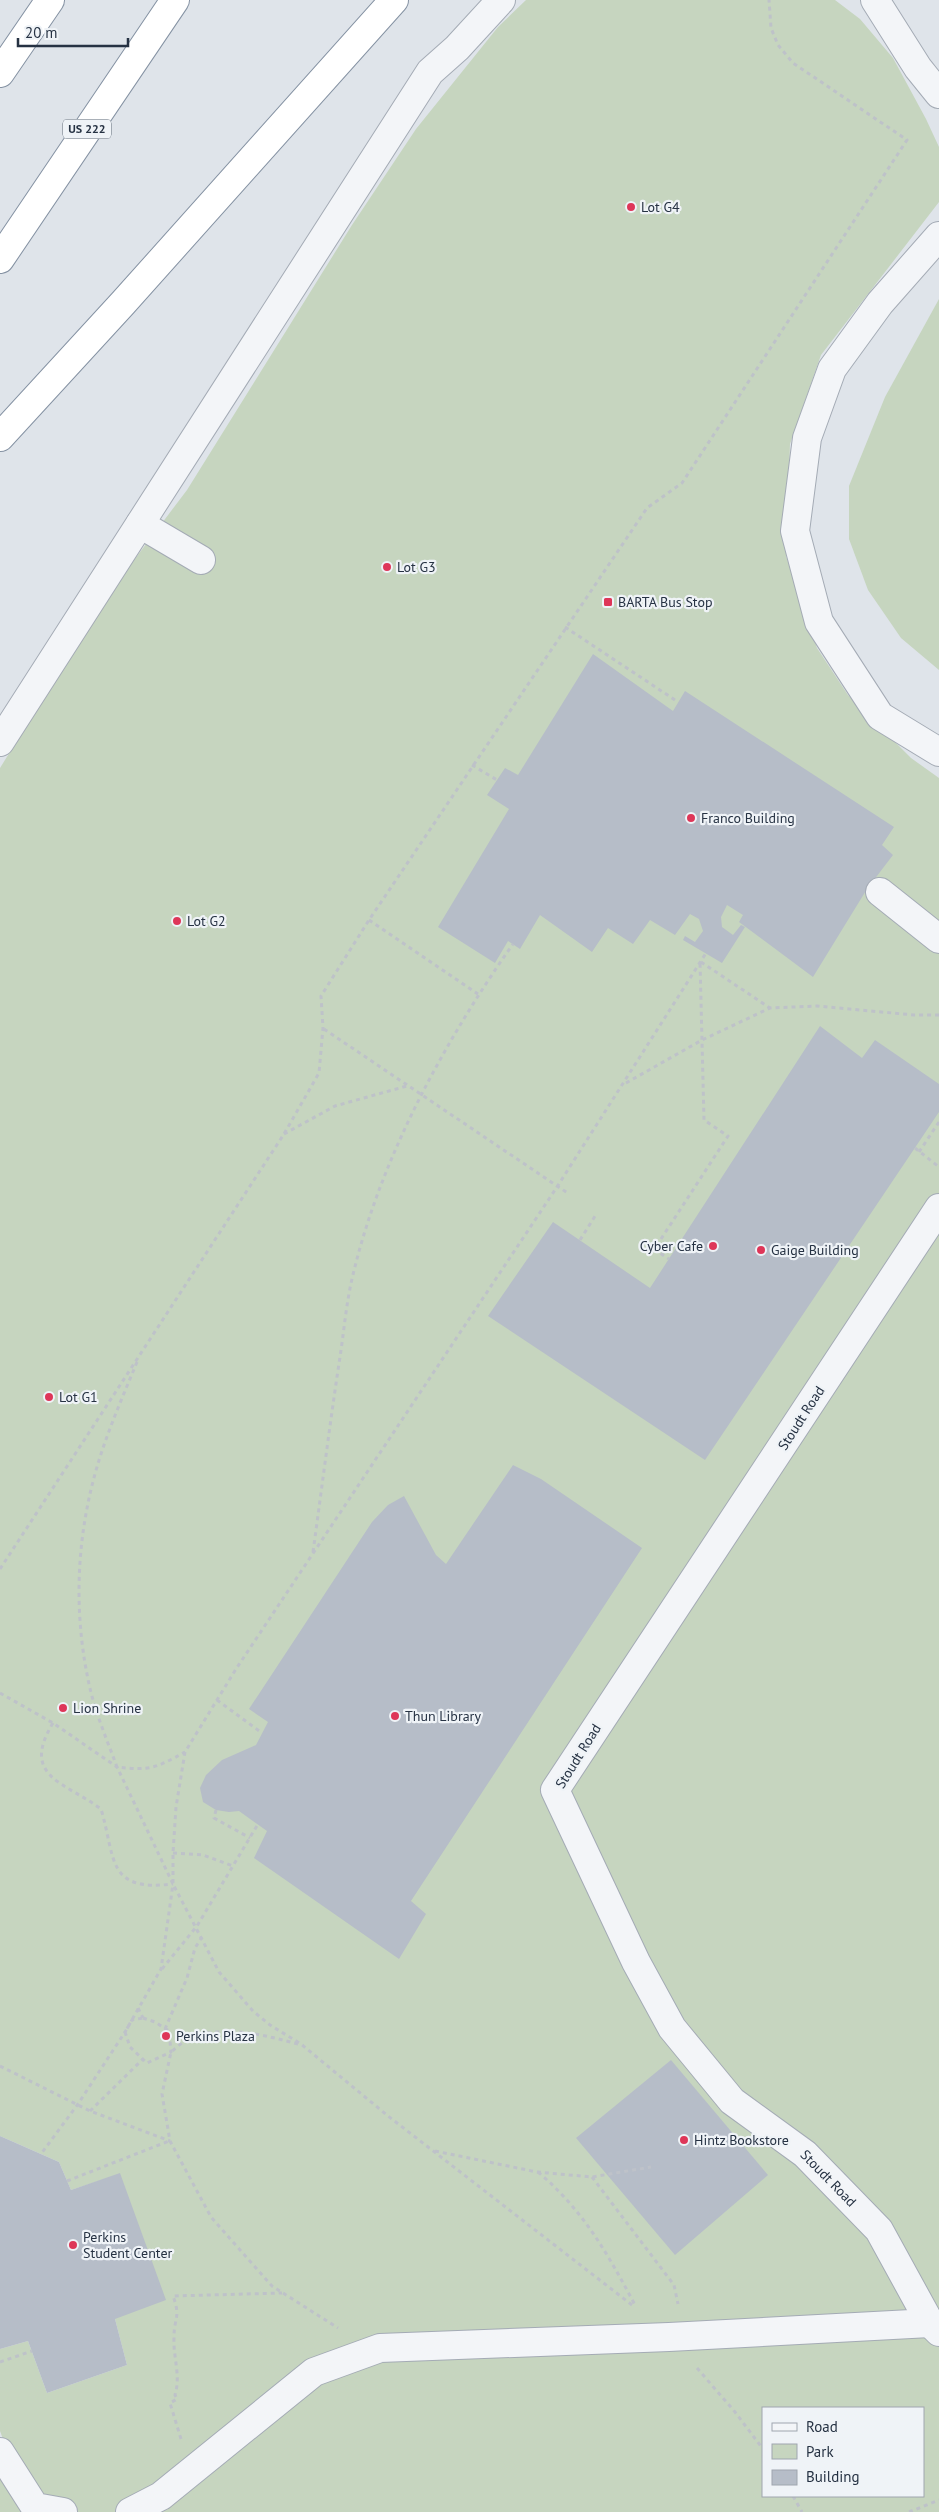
<svg xmlns="http://www.w3.org/2000/svg" width="939" height="2512" font-family="'PT Sans',sans-serif">
  <style>
    .green { fill: #c6d5bf; fill-rule: evenodd }
    .building { fill: #b6bdc8 }
    .lines { fill: none; stroke-linecap: round; stroke-linejoin: round }
    .minor-casing { stroke: #a4abb5; stroke-width: 30 }
    .highway-casing { stroke: #8592a3; stroke-width: 30 }
    .path { stroke: #bec2c9; stroke-width: 3; stroke-dasharray: 4 4; stroke-linecap: butt }
    .minor { stroke: #f3f5f8; stroke-width: 28 }
    .highway { stroke: #fff; stroke-width: 28 }
    .poi-dot { fill: #de3658; stroke: #eff3f7; stroke-width: 2 }
    .labels { text-anchor: middle; stroke-width: 4.5; stroke-linejoin: round; paint-order: stroke }
    .shield { fill: #eff3f7; stroke: #626c79; stroke-width: 1 }
    .shield-label { font-size: 12px; font-weight: bold; fill: #263243 }
    .poi-label { font-size: 14px; fill: #263243; stroke: #eff3f7; text-anchor: start }
    .street-label { font-size: 14px; fill: #263243; stroke: #eff3f7 }
  </style>
  <rect width="100%" height="100%" fill="#dfe4ea"/>
  <!-- green -->
  <g class="green">
    <path d="M526 0H835L860 19 893 58 926 119 939 147V202L821 355 790 444 786 556 817 648 848 695 911 758 939 778V2512H0V2474L17 2478 0 2431V2349L28 2341 47 2393 127 2365 115 2319 120 2174 71 2190 59 2162 0 2136V768L106 597 187 490 352 225 416 129 498 27ZM763 2408H923V2496H763Z"/>
    <path d="M939 299V670L901 638 868 590 849 539V486L885 397Z"/>
  </g>
  <!-- building -->
  <g class="building">
    <path d="M593 654 673 711 685 691 894 827 882 845 893 855 867 889 813 977 739 922 743 915 727 905 721 917 722 927 733 935 741 925 745 927 722 963 683 940 685 936 695 942 703 931 699 919 690 914 675 935 650 920 633 944 608 928 592 952 540 915 520 949 508 941 495 963 438 927 509 809 487 795 505 768 518 775Z"/>
    <path d="M820 1026 862 1058 875 1040 939 1084V1112L705 1460 488 1316 553 1222 650 1288Z"/>
    <path d="M513 1465 541 1479 642 1548 411 1901 426 1914 399 1959 254 1858 267 1831 239 1811 229 1812 216 1810 203 1802 200 1788 206 1775 222 1760 256 1745 268 1722 249 1709 372 1522 388 1505 404 1496 436 1555 446 1564Z"/>
    <path d="M671 2060 768 2175 675 2255 576 2138Z"/>
    <path d="M0 2136 59 2162 71 2190 120 2173 166 2300 115 2319 127 2365 47 2393 28 2341 0 2349Z"/>
  </g>
  <g class="lines">
    <!-- minor casing -->
    <g class="minor-casing">
      <g id="minor">
        <path d="M875 0 918 68 939 94"/>
        <path d="M939 236 880 303 832 369 807 438 795 531 819 622 880 716 939 752"/>
        <path d="M140 524 201 560"/>
        <path d="M0 742 430 72 457 48 501 0"/>
        <path d="M880 892 939 939"/>
        <path id="s1" d="M939 1208 555 1790 636 1962 672 2028 732 2101 805 2154 879 2230 930 2323 939 2332"/>
        <path d="M0 2452 35 2507 63 2512"/>
        <path d="M130 2512 161 2496 314 2372 380 2348 669 2337 930 2323"/>
      </g>
    </g>
    <!-- highway casing -->
    <g class="highway-casing">
      <g id="highway">
        <path d="M0 73 50 0"/>
        <path d="M0 259 175 0"/>
        <path d="M0 437 123 303 394 0"/>
      </g>
    </g>
    <!-- path -->
    <g class="path">
      <path d="M565 627 675 700"/>
      <path d="M472 765 497 780"/>
      <path d="M369 920 478 994"/>
      <path d="M701 962 770 1008"/>
      <path d="M324 1029 569 1194"/>
      <path d="M626 1083 702 1040 770 1008 817 1006 914 1015H939"/>
      <path d="M284 1134 335 1106 407 1086"/>
      <path d="M915 1148 939 1167"/>
      <path d="M919 1152 939 1122"/>
      <path d="M661 1239 728 1136 704 1120 700 962"/>
      <path d="M580 1240 597 1213"/>
      <path d="M654 1249 669 1259"/>
      <path d="M137 1362C125 1391 112 1421 102 1451 77 1526 72 1606 89 1684 95 1712 107 1740 117 1767 150 1771 156 1768 185 1752"/>
      <path d="M313 1552C322 1487 330 1422 340 1357 344 1331 346 1305 352 1279 379 1161 444 1042 513 944"/>
      <path d="M0 1569 284 1134 319 1073 323 1028 321 996 369 920 647 508 682 483 907 140 793 63 778 45 771 28 769 0"/>
      <path d="M0 1693 53 1723 117 1767 173 1884 161 1969 125 2032 78 2104 41 2154"/>
      <path d="M217 1700 262 1733"/>
      <path d="M53 1723C20 1777 65 1782 101 1809 116 1859 106 1892 173 1884"/>
      <path d="M216 1810 214 1818 250 1838"/>
      <path d="M173 1853 203 1855 233 1866"/>
      <path d="M162 1969 197 1926 258 1824"/>
      <path d="M138 2008 143 2018"/>
      <path d="M143 2018 155 2022 169 2031 171 2052 147 2063 130 2047 125 2032 132 2020Z"/>
      <path d="M165 2029 187 1978 195 1948 202 1937"/>
      <path d="M298 2044C264 2035 220 2023 186 2040 181 2043 176 2048 171 2052L162 2094 170 2141 211 2217 272 2286 338 2328"/>
      <path d="M0 2066 90 2111 170 2141"/>
      <path d="M90 2111 143 2059"/>
      <path d="M435 2151 537 2172 592 2177 651 2167"/>
      <path d="M538 2172C583 2210 608 2254 635 2305"/>
      <path d="M592 2177 674 2285 678 2304"/>
      <path d="M67 2181 169 2141"/>
      <path d="M632 2305 388 2116 301 2044 270 2025 253 2011 219 1972 173 1884V1853L176 1807 185 1752 236 1669 557 1187 706 953"/>
      <path d="M0 2362 32 2351"/>
      <path d="M697 2368 735 2412 763 2449"/>
      <path d="M181 2439 170 2403 177 2399 175 2395C181 2375 173 2358 174 2337 174 2318 181 2317 173 2296L282 2293"/>
      <path d="M793 2496 802 2512"/>
      <path d="M909 2512 939 2500"/>
    </g>
    <!-- minor -->
    <use href="#minor" class="minor"/>
    <!-- highway -->
    <use href="#highway" class="highway"/>
  </g>
  <!-- markers -->
  <g class="poi-dot">
    <circle cx="631" cy="207" r="5"/>
    <circle cx="387" cy="567" r="5"/>
    <rect x="603" y="597" width="10" height="10" rx="2.5"/>
    <circle cx="691" cy="818" r="5"/>
    <circle cx="177" cy="921" r="5"/>
    <circle cx="713" cy="1246" r="5"/>
    <circle cx="761" cy="1250" r="5"/>
    <circle cx="49" cy="1397" r="5"/>
    <circle cx="63" cy="1708" r="5"/>
    <circle cx="395" cy="1716" r="5"/>
    <circle cx="166" cy="2036" r="5"/>
    <circle cx="684" cy="2140" r="5"/>
    <circle cx="73" cy="2245" r="5"/>
  </g>
  <g class="labels">
    <!-- shield labels -->
    <rect class="shield" x="63" y="119.5" width="48" height="19" rx="4"/>
    <g class="shield-label">
      <text x="87" y="133">US 222</text>
    </g>
    <!-- poi labels -->
    <g class="poi-label">
      <text x="641" y="212">Lot G4</text>
      <text x="397" y="572">Lot G3</text>
      <text x="618" y="607">BARTA Bus Stop</text>
      <text x="701" y="823">Franco Building</text>
      <text x="187" y="926">Lot G2</text>
      <text x="703" y="1251" text-anchor="end">Cyber Cafe</text>
      <text x="771" y="1255">Gaige Building</text>
      <text x="59" y="1402">Lot G1</text>
      <text x="73" y="1713">Lion Shrine</text>
      <text x="405" y="1721">Thun Library</text>
      <text x="176" y="2041">Perkins Plaza</text>
      <text x="694" y="2145">Hintz Bookstore</text>
      <text x="83" y="2242">Perkins<tspan x="83" dy="16">Student Center</tspan></text>
    </g>
    <!-- street labels -->
    <g class="street-label">
      <text transform="translate(801 1418) rotate(-57)" y="5">Stoudt Road</text>
      <text transform="translate(578 1756) rotate(-58)" y="5">Stoudt Road</text>
      <text dy="5" stroke="none"><textPath href="#s1" startOffset="1181">Stoudt Road</textPath></text>
    </g>
  </g>
  <!-- legend -->
  <rect x="762" y="2407" width="162" height="90" fill="#eff3f7" stroke="#9fa6af"/>
  <rect x="772" y="2423" width="25" height="8" fill="#f3f5f8" stroke="#9fa6af"/>
  <text x="806" y="2432" font-size="15" fill="#263243">Road</text>
  <rect x="772" y="2444" width="25" height="15" fill="#c6d5bf" stroke="#9fa6af"/>
  <text x="806" y="2457" font-size="15" fill="#263243">Park</text>
  <rect x="772" y="2470" width="25" height="15" fill="#b6bdc8" stroke="#9fa6af"/>
  <text x="806" y="2482" font-size="15" fill="#263243">Building</text>
  <!-- scale -->
  <path d="M18 38v8h110v-8" fill="none" stroke="#263243" stroke-width="2.5"/>
  <text x="25" y="38" font-size="15" fill="#263243" stroke="#eff3f7" stroke-width="4" paint-order="stroke">20 m</text>
</svg>
